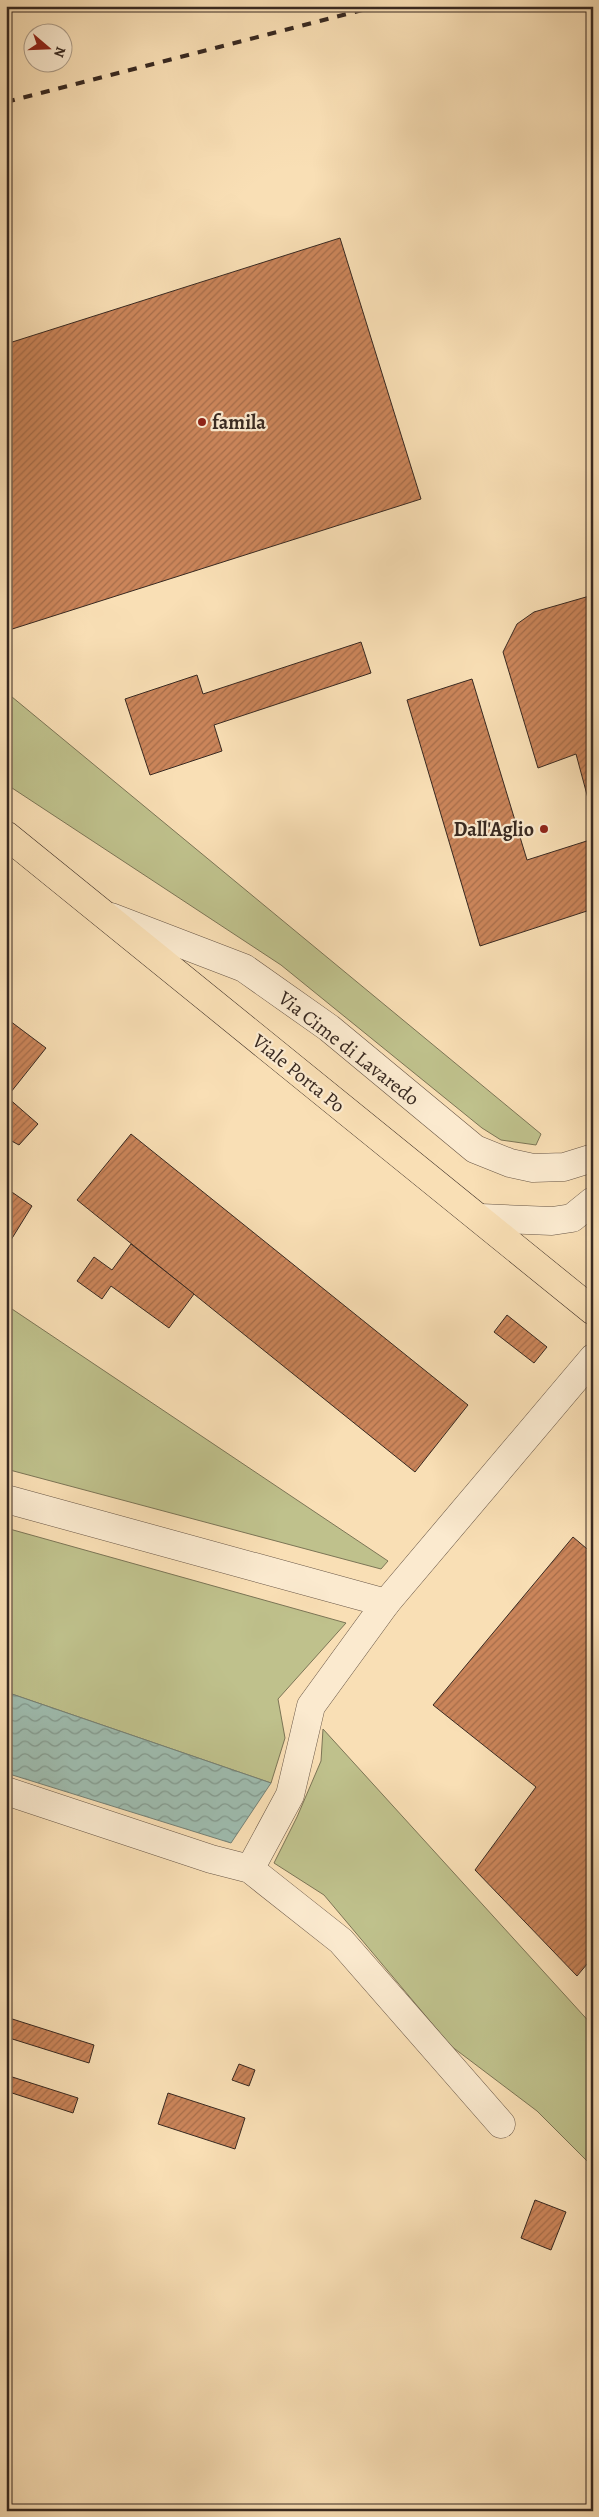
<svg xmlns="http://www.w3.org/2000/svg" width="599" height="2517" font-family="Alegreya,serif">
  <style>
    .grass { fill: #bfc18c; stroke: #7c7556 }
    .water { fill: url(#water-waves); stroke: #758176 }
    .building { fill: url(#building-hatch); stroke: #382921 }
    .lines { fill: none; stroke-linecap: round; stroke-linejoin: round }
    .minor-casing { stroke: #685646; stroke-width: 29 }
    .major-casing { stroke: #382921; stroke-width: 29 }
    .minor { stroke: #fbeacf; stroke-width: 28 }
    .major { stroke: #f9dfb5; stroke-width: 28 }
    .rail { stroke: #382921; stroke-width: 4; stroke-dasharray: 9 9; stroke-linecap: butt }
    .poi-dot { fill: #8f2418; stroke: #fbeacf; stroke-width: 2 }
    .labels { text-anchor: middle; stroke-width: 4.5; stroke-linejoin: round; paint-order: stroke }
    .poi-label { font-size: 20px; font-weight: bold; fill: #382921; stroke: #fbeacf; text-anchor: start }
    .street-label { font-size: 20px; fill: #382921; stroke: #fbeacf }
  </style>
  <defs>
    <pattern id="water-waves" width="16" height="10" patternUnits="userSpaceOnUse" patternTransform="scale(1.25)"><rect width="16" height="10" fill="#9ebcaf"/><path d="M0 5q4-4 8 0t8 0" fill="none" stroke="#82998e"/></pattern>
    <pattern id="building-hatch" width="6" height="6" patternUnits="userSpaceOnUse" patternTransform="scale(1.25)"><rect width="6" height="6" fill="#cb855a"/><path d="M-1 1l2-2M0 6l6-6M5 7l2-2" fill="none" stroke="#a66d4a"/></pattern>
  </defs>
  <rect width="100%" height="100%" fill="#f9dfb5"/>
  <filter id="stains"><feTurbulence type="fractalNoise" baseFrequency=".004" numOctaves="4"/><feColorMatrix values="0 0 0 0 .2 0 0 0 0 .09 0 0 0 0 .02 0 0 0 .5 -.17"/></filter>
  <radialGradient id="worn" r=".72"><stop offset=".6" stop-color="#630" stop-opacity="0"/><stop offset="1" stop-color="#630" stop-opacity=".3"/></radialGradient>
  <!-- grass -->
  <g class="grass">
    <path d="M6 692 541 1134 536 1145 501 1140 482 1128 281 965 6 784Z"/>
    <path d="M6 1305 388 1561 381 1569 6 1469Z"/>
    <path d="M6 1528 346 1623 278 1699 285 1738 271 1783 6 1692Z"/>
    <path d="M323 1729 593 2026V2167L537 2111 451 2046 324 1895 274 1863 297 1817 321 1761Z"/>
  </g>
  <!-- water -->
  <path class="water" d="M6 1692 271 1783 231 1843 6 1773Z"/>
  <!-- building -->
  <g class="building">
    <path d="M340 238 421 499 6 631V344Z"/>
    <path d="M593 595V817L576 754 538 768 503 652 517 624 534 612Z"/>
    <path d="M361 642 371 673 214 725 222 751 150 775 125 699 197 675 203 694Z"/>
    <path d="M472 679 527 860 593 839V909L480 946 407 700Z"/>
    <path d="M6 1018 46 1048 7 1097 38 1124 19 1145 6 1138Z"/>
    <path d="M131 1134 468 1405 415 1472 77 1200Z"/>
    <path d="M6 1188 32 1206 6 1248Z"/>
    <path d="M131 1244 194 1294 169 1328 111 1286 102 1299 77 1281 94 1257 112 1270Z"/>
    <path d="M507 1315 547 1347 534 1363 494 1332Z"/>
    <path d="M573 1537 593 1554V1957L577 1976 475 1870 536 1787 433 1705Z"/>
    <path d="M6 2017 94 2045 89 2063 6 2037Z"/>
    <path d="M239 2064 255 2070 249 2086 232 2080Z"/>
    <path d="M6 2075 78 2098 73 2113 6 2091Z"/>
    <path d="M168 2093 245 2118 235 2149 158 2124Z"/>
    <path d="M535 2200 566 2212 551 2250 521 2238Z"/>
  </g>
  <g class="lines">
    <!-- minor casing -->
    <g class="minor-casing">
      <g id="minor">
        <path d="M111 917 244 968 329 1028 475 1149 510 1163 533 1168 564 1167 593 1158"/>
        <path d="M481 1218 552 1221 572 1218 593 1201"/>
        <path d="M6 1499 386 1603"/>
        <path d="M6 1791 211 1859 250 1869 341 1941 501 2124"/>
        <path d="M250 1869 290 1795 311 1706 386 1603 593 1358"/>
      </g>
    </g>
    <!-- major casing -->
    <g class="major-casing">
      <path id="major" d="M6 835 593 1311"/>
    </g>
    <!-- minor -->
    <use href="#minor" class="minor"/>
    <!-- major -->
    <use href="#major" class="major"/>
    <!-- rail -->
    <path class="rail" d="M6 102 378 6"/>
  </g>
  <!-- markers -->
  <g class="poi-dot">
    <circle cx="202" cy="422" r="5"/>
    <circle cx="544" cy="829" r="5"/>
  </g>
  <g class="labels">
    <!-- poi labels -->
    <g class="poi-label">
      <text x="212" y="429">famila</text>
      <text x="534" y="836" text-anchor="end">Dall'Aglio</text>
    </g>
    <!-- street labels -->
    <g class="street-label">
      <text transform="translate(349 1048) rotate(38)" y="7">Via Cime di Lavaredo</text>
      <text transform="translate(299 1073) rotate(39)" y="7">Viale Porta Po</text>
    </g>
  </g>
  <!-- margin -->
  <rect width="599" height="2517" fill="none" stroke="#f9dfb5" stroke-width="25"/>
  <rect x="8" y="8" width="584" height="2502" fill="none" stroke="#382921" stroke-width="2.5"/>
  <rect x="12" y="12" width="574" height="2492" fill="none" stroke="#382921"/>
  <!-- north arrow -->
  <g transform="translate(48 48) rotate(109)"><circle r="24" fill="#fbeacf" stroke="#ad9d89"/>
  <path d="M0-4L9 19L0 12L-9 19Z" fill="#8f2418"/>
  <text y="-8" font-size="14" font-weight="bold" text-anchor="middle" fill="#382921">N</text>
  </g>
  <rect width="100%" height="100%" filter="url(#stains)"/>
  <rect width="100%" height="100%" fill="url(#worn)"/>
</svg>
